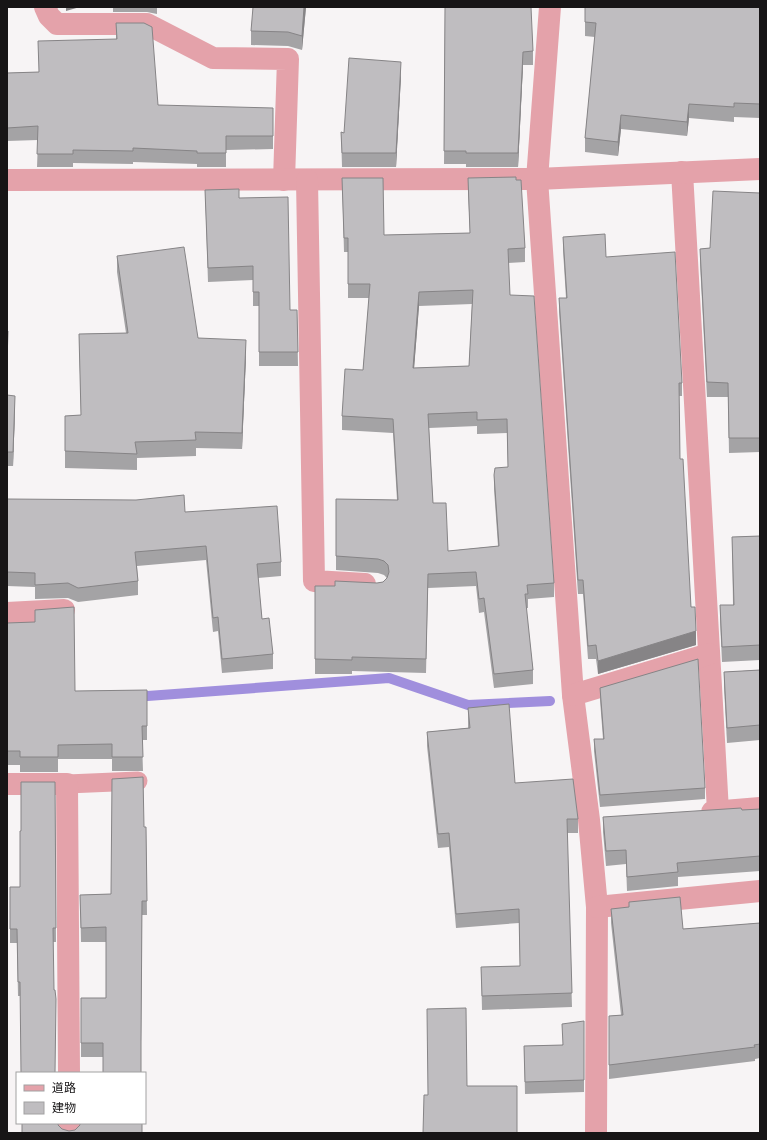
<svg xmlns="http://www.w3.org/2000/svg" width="767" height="1140" font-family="Ubuntu,'Noto Sans JP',sans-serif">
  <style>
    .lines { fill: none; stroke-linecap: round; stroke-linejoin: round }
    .stream { stroke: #a08fdd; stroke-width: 10 }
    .lane { stroke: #e4a2aa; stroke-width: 19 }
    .street { stroke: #e4a2aa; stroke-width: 22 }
    .wall { fill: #a4a3a5; fill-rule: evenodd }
    .shaded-wall { fill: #868486 }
    .building { fill: #bfbdc0; stroke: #868486; fill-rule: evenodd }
  </style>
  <rect width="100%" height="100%" fill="#f7f4f5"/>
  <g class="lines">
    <!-- stream -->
    <path class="stream" d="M134 697 389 678 468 705 550 701"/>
    <!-- lane -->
    <path class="lane" d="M67 784 138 781"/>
    <!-- street -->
    <g class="street">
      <path d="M45 7 49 16 57 24H147L213 58 288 59 284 180"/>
      <path d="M550 7 537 179 573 695 589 820 597 907 596 1133"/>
      <path d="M682 172 718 811"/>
      <path d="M7 180 537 179 760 169"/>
      <path d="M307 180 314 581 365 584"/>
      <path d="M7 613 64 610"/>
      <path d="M573 695 709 654"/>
      <path d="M7 784H67L69 1073"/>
      <path d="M712 812 760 808"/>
      <path d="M597 907 760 891"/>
      <path d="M69 1123V1133"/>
    </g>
  </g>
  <!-- wall -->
  <g class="wall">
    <path d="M113 7H157V14L147 12H113Z"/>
    <path d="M306 7 302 50 288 46 251 45V31Z"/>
    <path d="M445 7 533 51V65H523L518 167H466V164H444Z"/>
    <path d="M760 7V118L734 117V122L689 118 687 136 621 129 618 156 585 152V138L595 37 585 36V22Z"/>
    <path d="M116 23 158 105 273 122V149L226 150V167H197V164L133 162V164L73 163V167H37L38 140 7 141V73L39 72 116 39Z"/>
    <path d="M401 76 396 167H342L341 132 344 133Z"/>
    <path d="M342 178 384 235 470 233 468 192V178L516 180 525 248V262L508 263 510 295 554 583V597L528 599V608H526L533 670V684L494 688 484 612 479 613 476 586 428 588 426 673 352 671V674H315V586H335L377 583 383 582 387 578 384 575 378 573 336 570V499L397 500 393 433 342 430V416L363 370 369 298H348V252H344ZM472 304 469 366 414 368 419 306ZM477 426V434L507 433 508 467 494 475V489L498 546 448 551 433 503 429 428Z"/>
    <path d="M205 190 239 198 290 310H297L298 366H259V306H253V280L208 282Z"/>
    <path d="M760 193V452L729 453 728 397H707L700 263V249L710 248Z"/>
    <path d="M563 237 606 257 682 383V396H679L680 459 691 607 696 645 598 674 596 659H588L583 594H578L559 311V298H566L563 250Z"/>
    <path d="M117 256 198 338 246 356 242 449 196 448V456L137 458V470L65 468V416L81 415 79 334 126 333 117 272Z"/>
    <path d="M7 395 15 410 13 466H7Z"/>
    <path d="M7 499 185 512 281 562V576L258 578 262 619 273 654V669L222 673 218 631 213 632 206 560 137 566 138 581V595L78 602 68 598 35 599V587L7 586Z"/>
    <path d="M760 536V660L722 662 720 620V605H733L732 537Z"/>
    <path d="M7 623 75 691 147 690V740H142L143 771H112V759H58V772H20V765H7Z"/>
    <path d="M760 670V740L727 743 724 687V672Z"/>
    <path d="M600 688 705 788V799L600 807 594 751V739H603L600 700Z"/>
    <path d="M468 708 515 783 578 819V833H567L572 1007 482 1010 481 967 520 966 519 923 456 928 449 847 438 848 427 746V732L468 728Z"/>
    <path d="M55 782 56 942H53L20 996H18L17 943H10V902L20 887Z"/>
    <path d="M760 809V871L678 877V886L627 891 626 864 606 866 603 832V817L742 810Z"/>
    <path d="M144 827H146L147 915H142L141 1046 103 1057H81V998H106V942H81L80 895 111 894Z"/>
    <path d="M611 909 683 929 760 923V1058L755 1059V1061L609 1079V1016L621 1015 611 923Z"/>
    <path d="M584 1021V1092L525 1094 524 1046 562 1045Z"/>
  </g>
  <!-- shaded-wall -->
  <g class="shaded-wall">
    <path d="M66 7H80L66 11Z"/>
    <path d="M304 7H306L302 50V36Z"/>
    <path d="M523 52V65L518 167V153Z"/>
    <path d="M401 62V76L396 167V153Z"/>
    <path d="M689 104V118L687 136V122Z"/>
    <path d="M621 115V129L618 156V142Z"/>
    <path d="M419 292V306L413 382V368Z"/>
    <path d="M8 331V345L7 375V361Z"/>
    <path d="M246 340V356L242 449V433Z"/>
    <path d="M15 396V410L13 466V452Z"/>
    <path d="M696 631V645L598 674V661Z"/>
  </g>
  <!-- building -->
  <g class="building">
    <path d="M253 7H304L302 36 288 32 251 31Z"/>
    <path d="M445 7H531L533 51 523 52 518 153H466V151H444Z"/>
    <path d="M585 7H760V104L734 103V107L689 104 687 122 621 115 618 142 585 138 596 23 585 22Z"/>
    <path d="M116 23H144L152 27 158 105 273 108V136H226V153H197V151L133 148V151L73 150V154H37L38 126 7 128V73L39 72 38 41 117 39Z"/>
    <path d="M349 58 401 62 396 153H342L341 132 344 133Z"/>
    <path d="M516 177V180H521L525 248 508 249 510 295 534 296 554 583 527 585 528 594H525L533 670 494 674 484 598 479 599 476 572 428 574 426 659 352 657V660L315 659V586H335V581L377 583 383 582 387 578 389 572 388 565 384 561 378 559 336 556V499L398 500 393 419 342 416 345 369 363 370 370 284H348V238H344L342 178H383L384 235 470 233 468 178ZM473 290 469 366 413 368 419 292ZM477 412V420L507 419 508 467 495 468 494 475 499 546 448 551 446 503H433L428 414Z"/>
    <path d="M239 189V198L288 197 290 310H297L298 352H259V292H253V266L208 268 205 190Z"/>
    <path d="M713 191 760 193V438H729L728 383 707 382 700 249 710 248Z"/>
    <path d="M605 234 606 257 675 252 682 383H679L680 459H683L691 607H695L696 631 598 661 596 645 588 646 583 580H578L559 298H567L563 237Z"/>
    <path d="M184 247 198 338 246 340 242 433 195 432 196 440 135 442 137 454 65 451V416L81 415 79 334 128 333 117 256Z"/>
    <path d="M7 331H8L7 361Z"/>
    <path d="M7 395 15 396 13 452H7Z"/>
    <path d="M184 495 185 512 277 506 281 562 257 564 262 619 269 618 273 654 222 659 218 617 213 618 206 546 135 552 138 581 78 588 68 583 35 585V573L7 572V499L136 500Z"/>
    <path d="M760 536V645L722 647 720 605H734L732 537Z"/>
    <path d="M74 607 75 691 147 690V726H142L143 757H112V744L58 745V757H20V751H7V623L35 622V610Z"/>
    <path d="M698 659 705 788 600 795 594 739H604L600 688Z"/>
    <path d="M760 670V725L727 728 724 672Z"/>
    <path d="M509 704 515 783 573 779 578 819H567L572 993 482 996 481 967 520 966 519 909 456 914 449 833 438 834 427 732 470 728 468 708Z"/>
    <path d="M143 777 144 827H146L147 901H142L141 1042V1073H103V1043H81V998H106V927L81 928 80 895 111 894 112 779Z"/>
    <path d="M21 782H55L56 928H53L54 990H55L56 999 55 1073H21L20 982H18L17 929H10V887H20V831H21Z"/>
    <path d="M741 808 742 810 760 809V856L677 863 678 872 627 877 626 850 606 851 603 817Z"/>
    <path d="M680 897 683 929 760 923V1044L754 1045 755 1047 609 1065V1016L623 1015 611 909 629 907V902Z"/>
    <path d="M466 1008 467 1086H517V1133H423L424 1095H428L427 1009Z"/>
    <path d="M584 1021V1080L525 1082 524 1046 563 1045 562 1024Z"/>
    <path d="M22 1123H58V1125L62 1129 69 1131 75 1130 80 1125V1123H142V1133H22Z"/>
  </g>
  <!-- border -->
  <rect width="767" height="1140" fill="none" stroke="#171516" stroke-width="16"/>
  <!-- legend -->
  <rect x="16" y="1072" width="130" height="52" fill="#ffffff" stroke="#a2a1a2"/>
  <rect x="24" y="1085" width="20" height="6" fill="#e4a2aa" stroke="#a2a1a2"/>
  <text x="52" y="1092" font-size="12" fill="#171516">道路</text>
  <rect x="24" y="1102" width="20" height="12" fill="#bfbdc0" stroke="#a2a1a2"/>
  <text x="52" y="1112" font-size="12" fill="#171516">建物</text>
</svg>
